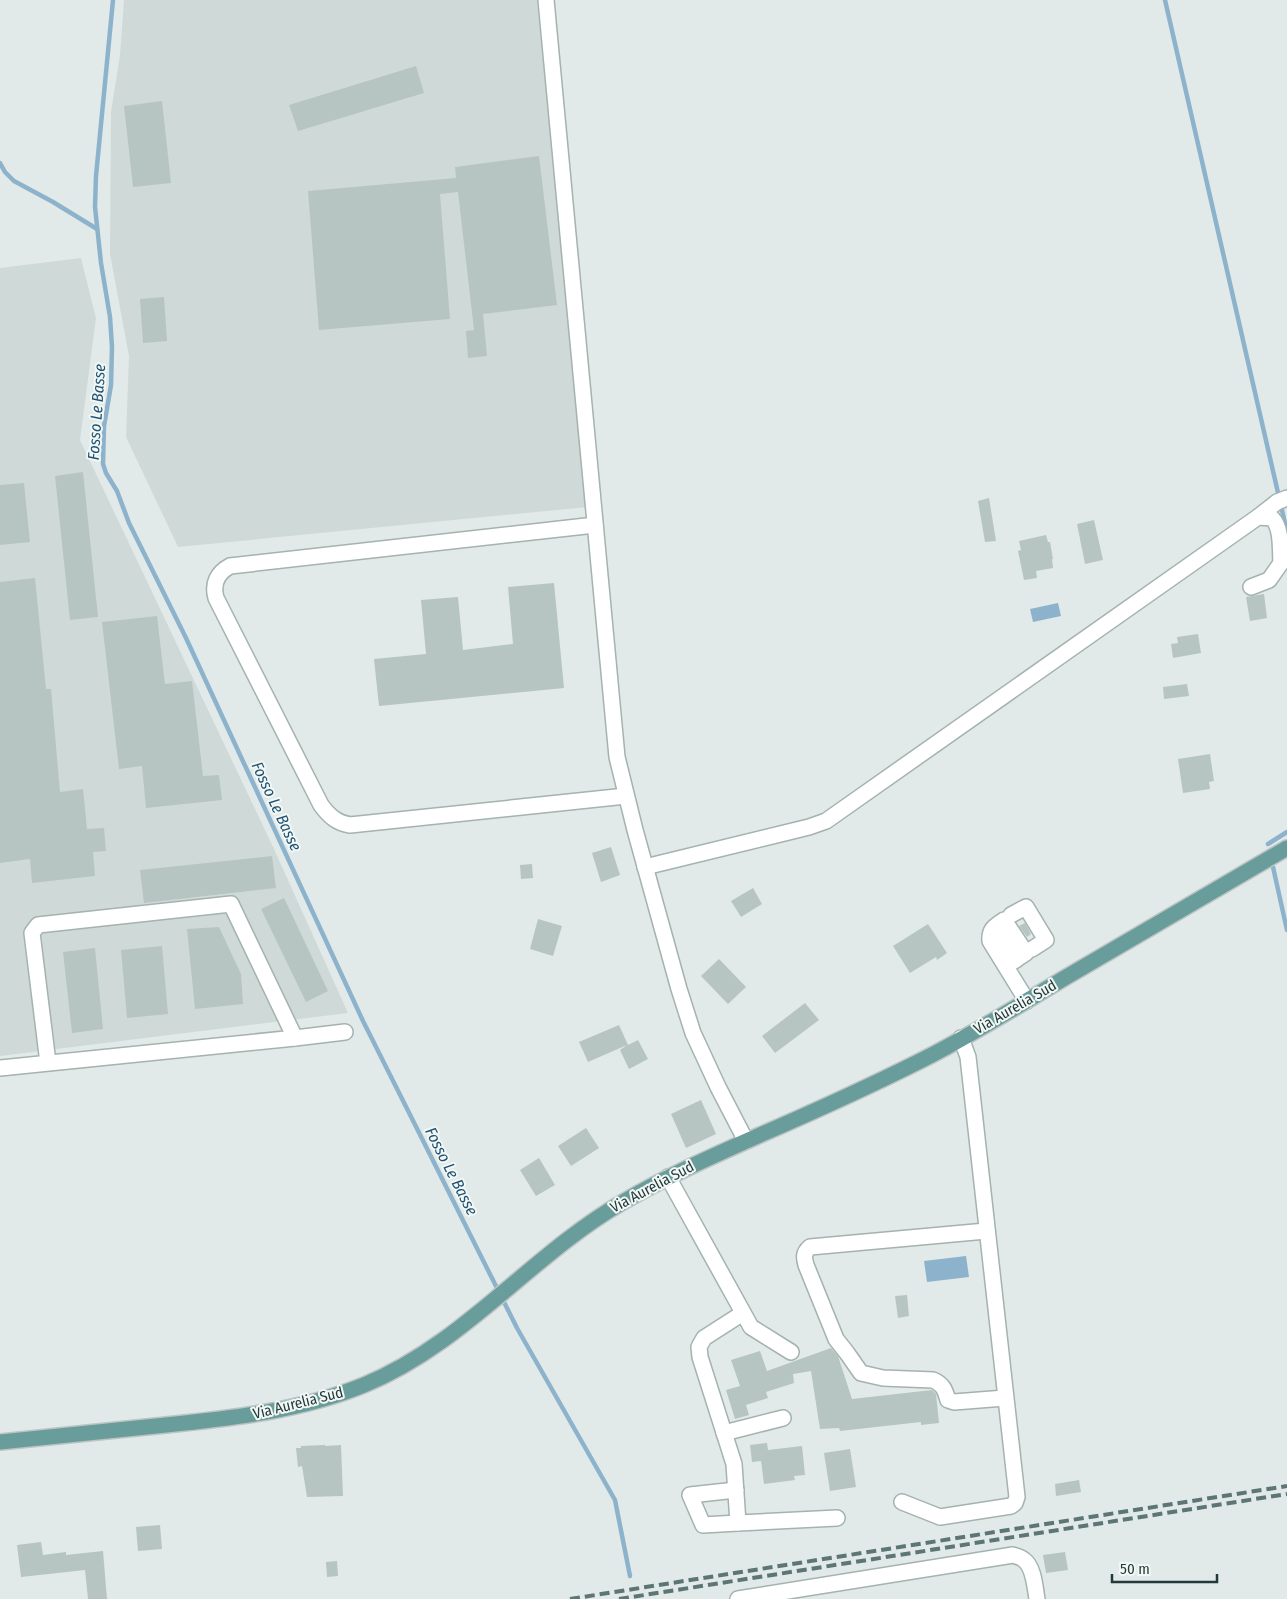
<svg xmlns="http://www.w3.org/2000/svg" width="1287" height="1599" font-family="'Fira Sans Condensed',sans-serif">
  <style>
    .built { fill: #cfdad8 }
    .water { fill: #8db3cc }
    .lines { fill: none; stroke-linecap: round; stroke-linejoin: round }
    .stream { stroke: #8db3cc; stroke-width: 4.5 }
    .building { fill: #b6c5c2 }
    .minor-casing { stroke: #a4b2b0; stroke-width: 18 }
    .major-casing { stroke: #bdc4c4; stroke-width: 18 }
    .minor { stroke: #fff; stroke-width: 15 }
    .major { stroke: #699d9b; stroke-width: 15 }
    .rail { stroke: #5d7574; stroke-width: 4; stroke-dasharray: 10 5; stroke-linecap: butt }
    .labels { text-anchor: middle; stroke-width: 4; stroke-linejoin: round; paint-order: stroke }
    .street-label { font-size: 15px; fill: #233a39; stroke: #f1f7f5 }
    .water-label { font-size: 16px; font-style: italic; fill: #215171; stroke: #f1f7f5 }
  </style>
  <rect width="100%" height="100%" fill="#e1eae8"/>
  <!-- built -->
  <g class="built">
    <path d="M124 0H537L588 507 178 547 126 437 129 356 110 254 111 112 120 55Z"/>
    <path d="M81 258 96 318 80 440 274 849 348 1013 0 1056V268Z"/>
  </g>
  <!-- water -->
  <g class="water">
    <path d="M1058 603 1061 616 1033 622 1030 609Z"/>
    <path d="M966 1256 969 1277 927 1282 924 1261Z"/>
  </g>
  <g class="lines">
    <!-- stream -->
    <g class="stream">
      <path d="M113 0 96 176 95 207 101 263 110 317 112 347 111 385 104 426 103 464 106 473 117 491 129 523 186 638 363 1021 517 1328 615 1500 630 1576"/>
      <path d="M1165 0 1287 532"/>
      <path d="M0 163 5 172 14 181 53 202 97 229"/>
      <path d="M1268 844 1287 832"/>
      <path d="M1273 867 1287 930"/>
    </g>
  </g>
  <!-- building -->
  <g class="building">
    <path d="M416 66 424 93 298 131 289 105Z"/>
    <path d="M162 101 171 183 133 187 124 106Z"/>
    <path d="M539 156 557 305 483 314 487 356 468 358 466 331 474 330 458 192 440 194 450 319 319 330 308 191 456 178 455 167Z"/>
    <path d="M164 297 167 341 143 343 140 299Z"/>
    <path d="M83 472 98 617 70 620 55 476Z"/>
    <path d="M24 483 30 542 0 545V485Z"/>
    <path d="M989 498 996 541 985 542 978 501Z"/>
    <path d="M1094 520 1103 560 1085 564 1077 524Z"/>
    <path d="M1046 535 1048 542H1050L1053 559H1052L1053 568 1036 571 1037 578 1024 580 1018 551 1021 550 1019 541Z"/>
    <path d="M35 578 46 689H51L60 792 83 789 87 829 104 828 106 851 93 852 95 876 32 883 30 859 0 863V582Z"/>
    <path d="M554 583 564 688 379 706 374 659 426 654 421 600 458 597 463 650 513 644 508 587Z"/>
    <path d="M1264 594 1267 618 1250 621 1246 597Z"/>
    <path d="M157 616 165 684 192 681 203 776 219 775 222 800 146 808 142 766 119 769 102 622Z"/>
    <path d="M1198 634 1201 653 1173 658 1171 644 1178 643 1177 637Z"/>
    <path d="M1187 684 1189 696 1164 699 1163 687Z"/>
    <path d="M1210 754 1214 781 1209 782 1210 789 1183 793 1178 759Z"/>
    <path d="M611 847 620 875 601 882 592 853Z"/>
    <path d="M272 856 276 888 144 903 140 870Z"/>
    <path d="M532 864 533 878 521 879 520 865Z"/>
    <path d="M753 888 762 904 741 917 731 901Z"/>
    <path d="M284 898 328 991 306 1002 261 909Z"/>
    <path d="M538 919 562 926 553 956 530 949Z"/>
    <path d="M1025 923 1031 934 1027 937 1019 926Z"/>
    <path d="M928 924 947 953 937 960 936 957 910 973 893 946Z"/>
    <path d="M219 927 241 974 243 1004 195 1009 187 929Z"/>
    <path d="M162 946 168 1014 127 1018 121 950Z"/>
    <path d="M95 948 103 1029 72 1033 63 952Z"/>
    <path d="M719 959 746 987 728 1004 701 976Z"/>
    <path d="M805 1003 819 1020 775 1053 762 1036Z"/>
    <path d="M619 1025 628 1045 638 1040 648 1059 629 1069 620 1050 627 1045 588 1062 579 1042Z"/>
    <path d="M701 1100 716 1134 686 1148 671 1114Z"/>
    <path d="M586 1128 599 1148 571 1166 558 1146Z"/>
    <path d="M539 1158 555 1185 536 1196 520 1170Z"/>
    <path d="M907 1295 909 1316 898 1318 895 1296Z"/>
    <path d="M831 1348 838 1356 852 1399 932 1390 936 1394 939 1423 921 1425V1422L840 1431 839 1428 820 1429 811 1371 793 1374 794 1383 766 1392 768 1398 746 1405 749 1415 735 1419 726 1390 740 1386 731 1360 760 1351 767 1371Z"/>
    <path d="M767 1443 768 1450 802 1446 805 1475 794 1476 795 1480 764 1484 761 1461 752 1462 750 1445Z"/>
    <path d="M325 1445V1446L341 1445 343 1496 307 1497 302 1466 298 1467 296 1448H301V1446Z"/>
    <path d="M850 1449 856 1487 830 1491 824 1453Z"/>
    <path d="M1079 1480 1081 1492 1056 1496 1055 1484Z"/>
    <path d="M160 1525 162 1549 138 1551 136 1527Z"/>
    <path d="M41 1542 43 1555 66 1552V1555L103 1551 107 1599H88L85 1570 21 1577 17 1545Z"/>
    <path d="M1065 1552 1068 1570 1046 1573 1043 1555Z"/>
    <path d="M337 1561 338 1576 327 1577 326 1562Z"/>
  </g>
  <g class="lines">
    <!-- minor casing -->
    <g class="minor-casing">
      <g id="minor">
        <path d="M546 0 617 757 635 830 679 989 693 1033 718 1087 746 1141"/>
        <path d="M595 525 230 566C217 573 212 584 216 598L321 805C329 816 337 823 350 825L626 796"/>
        <path d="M1251 587 1269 580 1281 563C1280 549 1282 528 1272 518L1258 517"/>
        <path d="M645 867 809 827 826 821 1258 517 1277 502 1287 498"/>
        <path d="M1011 915 1026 907 1046 940 1032 949"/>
        <path d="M995 927 1016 960"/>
        <path d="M1006 966 1026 953 1004 920C995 926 989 929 990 941L1027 1001"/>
        <path d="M295 1038 345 1032"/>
        <path d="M0 1068 295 1038 231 904 38 925 32 933 48 1063"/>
        <path d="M668 1177 751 1327 791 1352"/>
        <path d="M986 1231 810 1247C803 1253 804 1258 806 1265L836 1339 847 1353 861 1373 883 1378 933 1380C943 1384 945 1390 948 1400L954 1402 1005 1398"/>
        <path d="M743 1313 704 1338 699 1347 700 1357 734 1464 738 1523 837 1518"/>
        <path d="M724 1433 783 1418"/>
        <path d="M736 1490 690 1495 703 1525 738 1523"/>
        <path d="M902 1502 940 1517 1011 1506 1015 1503 1017 1497 968 1057 961 1038"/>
        <path d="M738 1599 1013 1555C1016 1556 1021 1557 1024 1560 1034 1567 1035 1588 1037 1599"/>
      </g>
    </g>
    <!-- major casing -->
    <g class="major-casing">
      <path id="major" d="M0 1442C55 1436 111 1431 166 1425 233 1418 300 1411 364 1385 464 1344 531 1255 623 1202 667 1176 713 1156 760 1135 813 1112 866 1088 918 1062 969 1037 1019 1005 1068 976 1141 933 1214 890 1287 848"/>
    </g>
    <!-- minor -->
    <use href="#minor" class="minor"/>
    <!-- major -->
    <use href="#major" class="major"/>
    <!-- rail -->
    <g class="rail">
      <path d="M570 1599 1287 1486"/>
      <path d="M619 1599 1287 1494"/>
    </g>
  </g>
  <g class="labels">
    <!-- street labels -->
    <g class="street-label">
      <text transform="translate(1015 1007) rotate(-30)" y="5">Via Aurelia Sud</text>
      <text transform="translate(652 1187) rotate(-28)" y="5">Via Aurelia Sud</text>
      <text transform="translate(298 1403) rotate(-14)" y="5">Via Aurelia Sud</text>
    </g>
    <!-- water labels -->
    <g class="water-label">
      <text transform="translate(96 412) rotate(-86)" y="6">Fosso Le Basse</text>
      <text transform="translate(277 806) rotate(65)" y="6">Fosso Le Basse</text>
      <text transform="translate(452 1171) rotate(63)" y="6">Fosso Le Basse</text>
    </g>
  </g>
  <!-- scale -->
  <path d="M1112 1574v8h105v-8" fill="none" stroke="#233a39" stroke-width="2.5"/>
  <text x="1120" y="1574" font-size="15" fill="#233a39" stroke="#f1f7f5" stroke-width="4" paint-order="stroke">50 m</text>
</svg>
